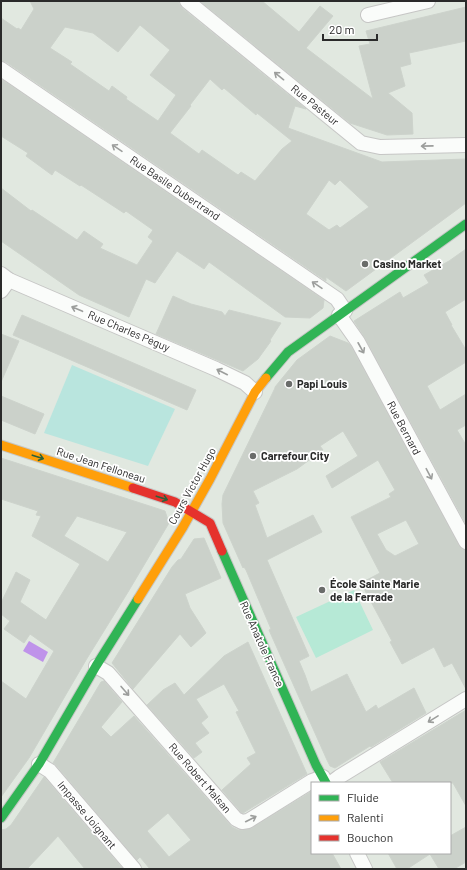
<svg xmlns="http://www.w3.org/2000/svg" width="467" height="870" font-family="Barlow,sans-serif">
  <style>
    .green { fill: #b9e5de }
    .pitch { fill: #b6e9d6 }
    .water { fill: #bf93ea }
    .building { fill: #cbd1ca; stroke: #cdd3cc; fill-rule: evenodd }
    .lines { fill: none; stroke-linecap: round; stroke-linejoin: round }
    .street-casing { stroke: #c6c6c5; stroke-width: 16 }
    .fast-casing { stroke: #c6c6c5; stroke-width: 11 }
    .slow-casing { stroke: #c6c6c5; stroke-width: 11 }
    .jam-casing { stroke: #c6c6c5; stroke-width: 11 }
    .street { stroke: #fafcfa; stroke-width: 14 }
    .fast { stroke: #30b455; stroke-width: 9 }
    .slow { stroke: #ff9f0a; stroke-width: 9 }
    .jam { stroke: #e5322d; stroke-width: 9 }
    .oneway { stroke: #9c9e9c }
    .oneway2 { stroke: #2c613b }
    .poi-dot { fill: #6a6c6a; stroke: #fff; stroke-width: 1.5 }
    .labels { text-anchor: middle; stroke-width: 3.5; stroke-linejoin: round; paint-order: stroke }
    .street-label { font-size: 11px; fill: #2a2a2a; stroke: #fff }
    .poi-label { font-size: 11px; font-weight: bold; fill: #2a2a2a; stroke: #fff; text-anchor: start }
  </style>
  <rect width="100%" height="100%" fill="#e1e8e0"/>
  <!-- green -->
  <path class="green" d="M72 365 175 409 148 466 44 433Z"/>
  <!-- pitch -->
  <path class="pitch" d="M354 590 373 630 316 658 296 617Z"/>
  <!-- water -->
  <path class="water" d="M29 641 48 652 43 662 23 651Z"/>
  <!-- building -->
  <g class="building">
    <path d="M30 1H179V4L182 8 306 109 295 106 288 128 382 162 466 159V203L346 291 326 277V281L6 62 1 61V18L17 29 18 28 21 30 34 9ZM140 25 170 50 150 75 176 95 158 121 126 99 127 97 112 86 109 91 70 64 72 62 50 48 65 27 93 33 118 52ZM210 79 222 90 224 88 256 115 257 113 292 141 282 149 255 181 241 172 238 175 202 150 199 154 170 133 191 106 190 105ZM329 180 335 185 340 180 369 207 340 228 337 225 329 230 306 214Z"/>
    <path d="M200 1H262L299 32 320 6 333 16 306 48 373 99 359 46 370 44 366 31 466 7V41L409 53 411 64 400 67 405 86 388 93 412 113 413 134 387 135 350 123Z"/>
    <path d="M1 79 324 300 323 308 310 318 285 317 209 262 204 269 177 251 155 283 146 279 129 317 79 295 1 241V188L31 211 32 210 77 240 84 231 103 244 100 248 137 265 153 241 148 237 153 230 126 211 124 213 81 185 80 186 55 170 52 175 26 156 28 153 1 136Z"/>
    <path d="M466 249V299L445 312 452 325H451L466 350V362L427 386 440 410 466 394V425L457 430 466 445V524L365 338 354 321 400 292 403 298 429 283 424 275 449 261Z"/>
    <path d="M173 296 191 304 222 312 225 316 229 310 281 323 270 340 271 341 258 359 243 371 156 334Z"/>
    <path d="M22 315 196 390 187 410 13 335Z"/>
    <path d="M1 334 19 341 1 382Z"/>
    <path d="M330 336 348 343 351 346 459 546 462 549 466 550V689L452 663 444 667 434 647 402 664 390 642 392 641 361 583 380 573 351 517 391 497 389 494 395 490 378 460 332 488 326 476 358 456 343 431 320 446 323 450 297 469 253 491 259 503 255 505 267 538 313 515 322 532 267 560 309 656 299 661 305 675 311 692 347 674 366 712 376 705 378 709 414 688 426 713 371 747 370 746 335 768 330 766 327 760 269 630 271 629 246 570 244 567 243 568 223 523 222 504 223 495 275 388V387L297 360ZM406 520 419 544 395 556 386 550 377 534Z"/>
    <path d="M1 396 44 414 35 434 1 420Z"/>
    <path d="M1 458 165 511 169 523 128 592 86 660 29 758 1 797V681L26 699 54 651 30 634 24 643 4 629 10 621 1 614V603L16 572 30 580 20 602 46 620 80 564 32 536 41 516 36 515 38 511 1 499ZM77 516 127 532 108 562 64 536Z"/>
    <path d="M204 538 221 578 185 594 190 608 206 633 191 647 180 634 133 689 112 663 172 567 178 560 181 559 194 539Z"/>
    <path d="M248 642 307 774 243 813 241 812 222 790 251 764 247 758 256 753 236 712 239 711 224 684 196 699 208 717 201 723 209 733 195 743 202 752 194 758 147 705 163 690 175 683 184 695 224 656Z"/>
    <path d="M104 681 122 702 101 727 111 737 134 716 232 827 238 830H243L252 828 312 791V853H332L341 869H150L140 857 137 860 56 765 53 763 101 682ZM168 813 191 840 169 857 147 831Z"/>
    <path d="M466 710V806L453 783H393L380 762Z"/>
    <path d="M44 777 123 869H85L58 836 27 869H1V830L6 829 11 825Z"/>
    <path d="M466 827V862L454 869H439L430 854 407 869H397L388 853H450V836Z"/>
  </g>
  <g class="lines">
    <!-- street casing -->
    <g class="street-casing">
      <g id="street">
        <path d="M187 1 361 143 380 147 466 145"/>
        <path d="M368 15 428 1"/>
        <path d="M1 69 337 299 345 311"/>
        <path d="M1 274 9 280 216 369 245 383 255 392"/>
        <path d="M1 291 9 280"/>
        <path d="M339 315 358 342 466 542"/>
        <path d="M96 666 108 673 236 819 242 822 248 821 312 781 323 777"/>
        <path d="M39 764 50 771 134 869"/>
        <path d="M331 783 339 777 466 699"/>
        <path d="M357 853 365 869"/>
      </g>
    </g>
    <!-- fast casing -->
    <g class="fast-casing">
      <g id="fast">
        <path d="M266 378 288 352 466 224"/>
        <path d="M222 551 316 765 326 783"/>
        <path d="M1 818 39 764 96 666 138 599"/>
      </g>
    </g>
    <!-- slow casing -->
    <g class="slow-casing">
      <g id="slow">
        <path d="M1 445 133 488"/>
        <path d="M138 599 183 527 210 479 255 392 266 378"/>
      </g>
    </g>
    <!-- jam casing -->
    <g class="jam-casing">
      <path id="jam" d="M133 488 175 502 210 523 222 551"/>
    </g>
    <!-- street -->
    <use href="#street" class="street"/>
    <!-- fast -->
    <use href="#fast" class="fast"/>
    <!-- slow -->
    <use href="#slow" class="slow"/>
    <!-- jam -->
    <use href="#jam" class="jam"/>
  </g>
  <!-- one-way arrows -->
  <defs><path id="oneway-shaft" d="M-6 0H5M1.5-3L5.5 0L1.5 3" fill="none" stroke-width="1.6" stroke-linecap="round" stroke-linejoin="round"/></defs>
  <g class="oneway">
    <use href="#oneway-shaft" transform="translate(279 76) rotate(-141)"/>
    <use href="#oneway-shaft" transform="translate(427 146) rotate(179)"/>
    <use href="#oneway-shaft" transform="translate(117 148) rotate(-146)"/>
    <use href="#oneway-shaft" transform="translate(317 285) rotate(-146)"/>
    <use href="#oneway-shaft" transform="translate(77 309) rotate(-157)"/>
    <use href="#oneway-shaft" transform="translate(361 348) rotate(61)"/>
    <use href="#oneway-shaft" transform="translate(222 372) rotate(-153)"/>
    <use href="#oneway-shaft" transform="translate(429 474) rotate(62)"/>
    <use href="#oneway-shaft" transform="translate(125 691) rotate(49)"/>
    <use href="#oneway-shaft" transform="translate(433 719) rotate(148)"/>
    <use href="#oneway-shaft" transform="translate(251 819) rotate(-27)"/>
  </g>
  <g class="oneway2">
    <use href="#oneway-shaft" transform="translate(38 457) rotate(18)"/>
    <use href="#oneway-shaft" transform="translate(162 498) rotate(18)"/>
  </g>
  <!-- markers -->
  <g class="poi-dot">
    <circle cx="365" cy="264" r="4"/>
    <circle cx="289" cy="384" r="4"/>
    <circle cx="253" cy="456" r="4"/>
    <circle cx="322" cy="590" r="4"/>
  </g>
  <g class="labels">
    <!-- street labels -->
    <g class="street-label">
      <text transform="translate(315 105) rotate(39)" y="4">Rue Pasteur</text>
      <text transform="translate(175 188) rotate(34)" y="4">Rue Basile Dubertrand</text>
      <text transform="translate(129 331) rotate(23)" y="4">Rue Charles Péguy</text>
      <text transform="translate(404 428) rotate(62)" y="4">Rue Bernard</text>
      <text transform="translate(101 465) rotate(18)" y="4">Rue Jean Felloneau</text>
      <text transform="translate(192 486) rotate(-61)" y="4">Cours Victor Hugo</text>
      <text transform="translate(262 644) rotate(66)" y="4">Rue Anatole France</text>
      <text transform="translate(200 778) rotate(49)" y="4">Rue Robert Malsan</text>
      <text transform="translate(87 815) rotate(50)" y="4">Impasse Joignant</text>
    </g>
    <!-- poi labels -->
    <g class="poi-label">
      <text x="373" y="268">Casino Market</text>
      <text x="297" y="388">Papi Louis</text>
      <text x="261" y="460">Carrefour City</text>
      <text x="330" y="588">École Sainte Marie<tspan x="330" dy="13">de la Ferrade</tspan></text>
    </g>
  </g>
  <!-- border -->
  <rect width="467" height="870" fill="none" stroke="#2a2a2a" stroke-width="4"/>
  <!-- legend -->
  <rect x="311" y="782" width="140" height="72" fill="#ffffff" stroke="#aaaaaa"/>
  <rect x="319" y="795" width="20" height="6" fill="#30b455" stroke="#aaaaaa"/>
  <text x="347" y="802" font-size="12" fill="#2a2a2a">Fluide</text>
  <rect x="319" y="815" width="20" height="6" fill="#ff9f0a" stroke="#aaaaaa"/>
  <text x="347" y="822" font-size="12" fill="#2a2a2a">Ralenti</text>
  <rect x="319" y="835" width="20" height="6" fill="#e5322d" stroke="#aaaaaa"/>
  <text x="347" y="842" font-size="12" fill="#2a2a2a">Bouchon</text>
  <!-- scale -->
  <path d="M323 34v6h54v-6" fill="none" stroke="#2a2a2a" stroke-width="2"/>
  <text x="329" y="34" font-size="12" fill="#2a2a2a" stroke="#ffffff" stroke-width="3" paint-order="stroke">20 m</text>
</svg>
